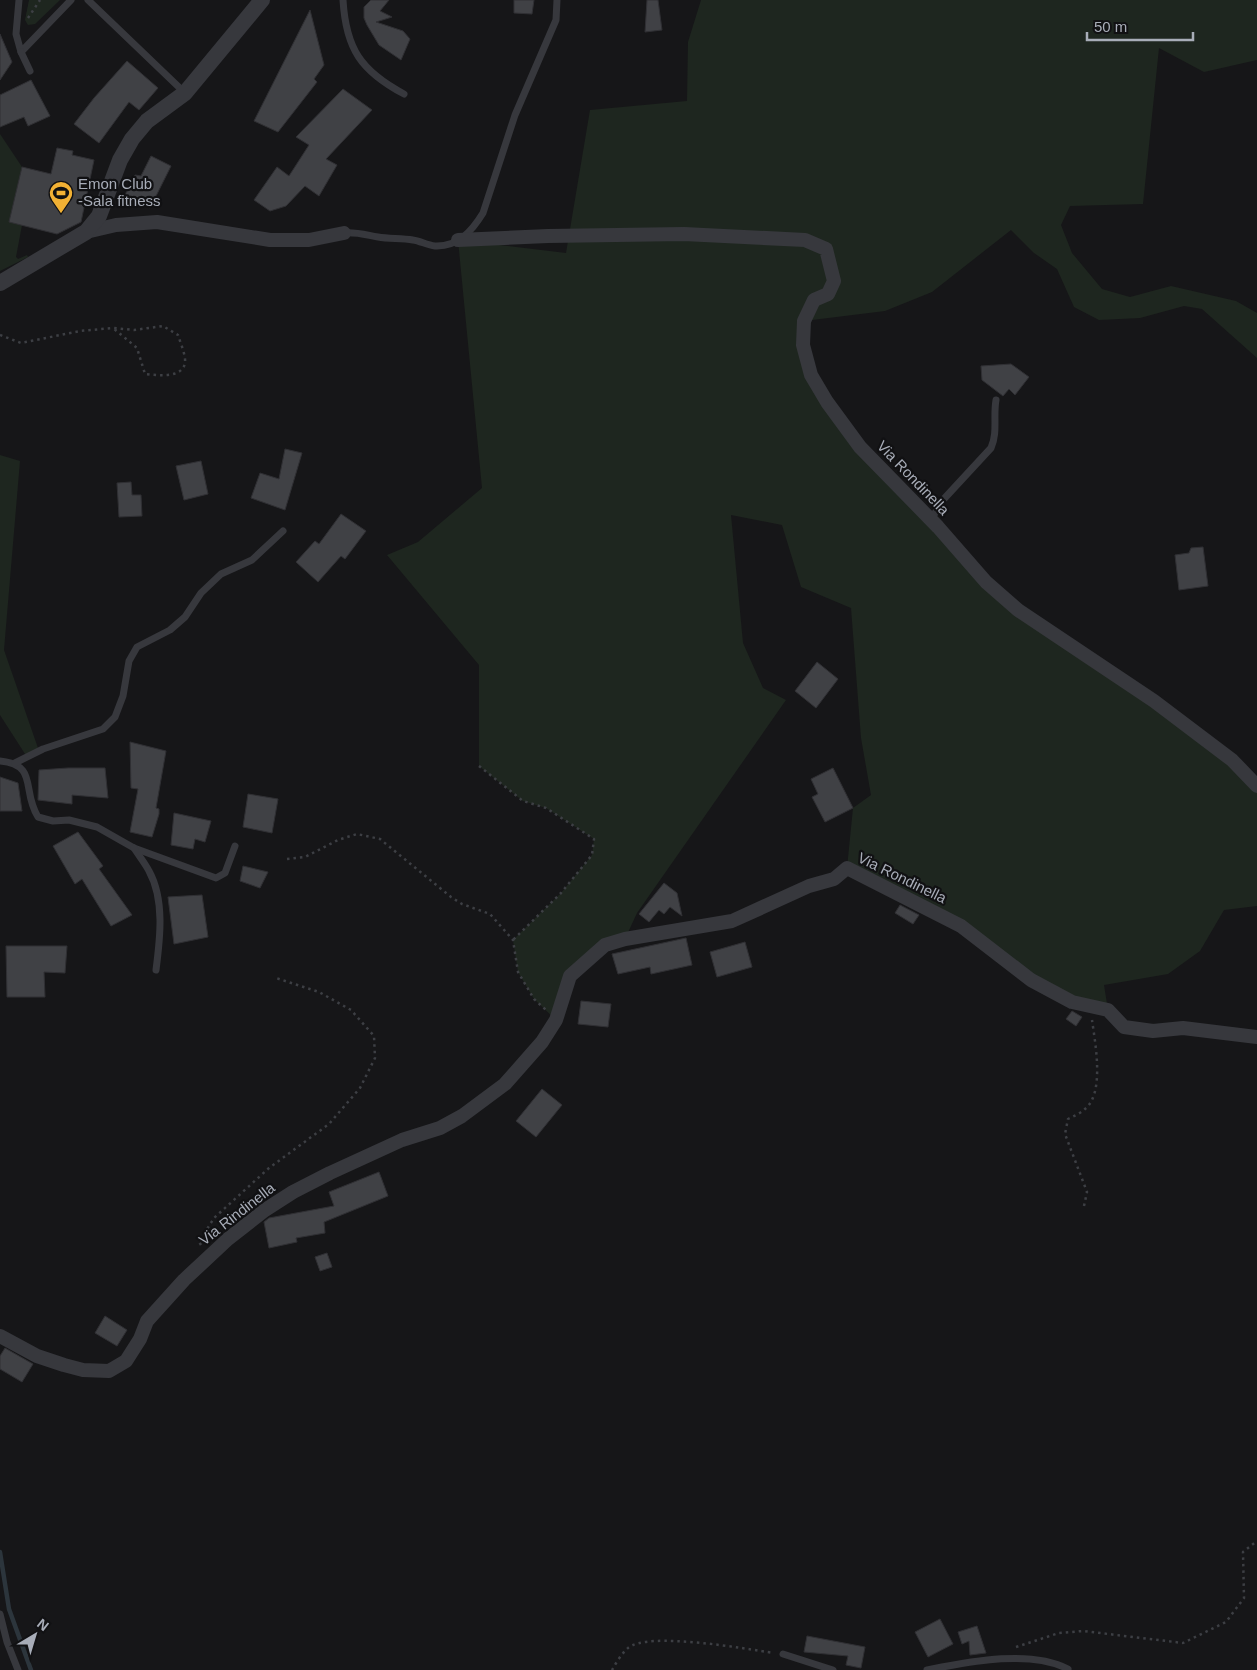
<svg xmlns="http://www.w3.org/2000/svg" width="1257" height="1670" font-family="Helvetica,sans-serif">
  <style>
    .green { fill: #1e261f }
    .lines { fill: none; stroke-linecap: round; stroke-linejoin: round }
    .stream { stroke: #2c353c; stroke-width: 4.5 }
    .building { fill: #404145; stroke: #303034 }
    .path { stroke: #3d3f44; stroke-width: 2.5; stroke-dasharray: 2.5 4; stroke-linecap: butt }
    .service { stroke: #37383d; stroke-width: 7 }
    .minor { stroke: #37383d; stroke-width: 14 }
    .tertiary { stroke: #37383d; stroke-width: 16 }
    .labels { text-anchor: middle; stroke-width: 4.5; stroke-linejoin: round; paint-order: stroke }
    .poi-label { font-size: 15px; fill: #a8adb8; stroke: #111113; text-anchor: start }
    .street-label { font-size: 15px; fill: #a8adb8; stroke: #111113 }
  </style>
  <rect width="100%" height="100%" fill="#161618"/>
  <!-- green -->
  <g class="green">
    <path d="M29 0H60L35 24 28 25 25 20Z"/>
    <path d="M701 0H1257V60L1204 72 1159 48 1143 204 1070 206 1061 225 1072 253 1102 289 1130 297 1171 286 1236 301 1257 313V358L1202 309 1184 306 1140 318 1099 320 1074 307 1057 269 1034 253 1011 230 932 292 885 311 804 321 803 345 827 402 986 582 1102 666 1257 786V906L1224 910 1200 951 1168 974 1104 985 1108 1010 1072 1002 1003 957 847 868 853 808 871 795 861 738 851 608 801 587 782 525 731 515 743 643 763 688 786 700 637 913 625 939 570 976 556 1020 534 999 518 972 513 940 561 893 592 855 594 839 546 808 523 801 479 766V665L387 555 418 542 482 488 458 240 566 253 590 110 687 101 688 42Z"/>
    <path d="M0 134 22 167 9 222 22 225 16 257 18 259 27 255 28 257 0 271Z"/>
    <path d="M0 455 20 461 4 650 39 751 27 757 0 715Z"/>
  </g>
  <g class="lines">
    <!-- stream -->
    <path class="stream" d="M0 1552 9 1609 31 1670"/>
  </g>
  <!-- building -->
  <g class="building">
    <path d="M371 0H389L380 11 392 17 376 22 403 31 410 39 401 60 379 45 367 25 364 18V7Z"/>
    <path d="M514 0H534L532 14 514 13Z"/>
    <path d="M647 0H658L662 30 645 32Z"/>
    <path d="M310 10 324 65 314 79 317 82 278 132 254 121Z"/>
    <path d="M0 34 12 62 0 80Z"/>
    <path d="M127 61 158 88 139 110 129 102 99 143 74 124 94 98Z"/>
    <path d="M31 80 50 116 28 126 24 117 0 127V95Z"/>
    <path d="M343 89 372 110 326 159 337 165 319 196 305 186 286 206 270 211 254 200 277 167 289 176 309 145 296 137Z"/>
    <path d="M57 148 73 151 72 155 94 160 81 222 57 234 9 222 22 167 51 174Z"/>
    <path d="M151 156 171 166 150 208 125 195 135 175 141 176Z"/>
    <path d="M1011 364 1029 377 1015 395 1009 389 1003 396 982 380 981 366Z"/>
    <path d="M285 449 302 453 285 510 251 498 260 473 279 479Z"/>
    <path d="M201 461 208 494 184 500 176 466Z"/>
    <path d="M131 482 132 495H141L142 516 119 517 117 483Z"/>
    <path d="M341 514 366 531 345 559 341 556 318 582 296 562 315 541 319 544Z"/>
    <path d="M1203 547 1208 586 1179 590 1175 555 1189 553 1191 548Z"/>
    <path d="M817 662 838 679 816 708 795 691Z"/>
    <path d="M130 742 166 751 156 808 159 809V814L152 837 130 832 138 789 131 788Z"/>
    <path d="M68 768H105L108 798 72 795V804L38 800 39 770Z"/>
    <path d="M833 768 853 808 825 822 812 797 818 794 811 779Z"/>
    <path d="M0 777 18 783 22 811H0Z"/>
    <path d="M248 794 278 799 272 833 243 827Z"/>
    <path d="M174 813 211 821 205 842 195 839 193 849 171 845Z"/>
    <path d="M78 832 103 866 99 869 132 915 111 926 82 879 75 884 53 846Z"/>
    <path d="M243 866 268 872 260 888 240 881Z"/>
    <path d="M664 883 677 893 682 916 670 907 664 914 659 910 649 922 639 914Z"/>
    <path d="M202 895 208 937 174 944 168 897Z"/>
    <path d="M900 905 919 915 913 924 895 913Z"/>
    <path d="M686 938 692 965 651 974 650 967 618 974 612 954Z"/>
    <path d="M745 942 752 967 717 977 710 952Z"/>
    <path d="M6 946H67L65 973 44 972 45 997H7Z"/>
    <path d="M581 1001 611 1004 608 1027 578 1024Z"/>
    <path d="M1072 1011 1082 1017 1076 1026 1066 1019Z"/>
    <path d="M542 1089 562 1105 536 1137 516 1121Z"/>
    <path d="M379 1172 388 1196 324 1222 325 1233 296 1238 297 1242 269 1248 264 1222 269 1218 334 1206 329 1192Z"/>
    <path d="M327 1253 332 1267 320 1271 315 1257Z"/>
    <path d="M105 1316 127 1330 117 1346 95 1333Z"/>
    <path d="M5 1348 33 1364 22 1382 0 1369V1356Z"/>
    <path d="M940 1619 953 1644 928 1657 915 1632Z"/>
    <path d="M977 1626 986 1653 970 1655 969 1641 962 1644 958 1632Z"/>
    <path d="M807 1636 865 1647 861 1668 846 1665 848 1656 804 1652Z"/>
  </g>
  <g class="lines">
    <!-- path -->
    <g class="path">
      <path d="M28 18 40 0"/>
      <path d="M0 335 21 343 80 331 113 328 134 330 163 326 178 335C180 342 186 355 185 363 182 379 157 375 145 374L137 348 113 328"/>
      <path d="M479 766 523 801 546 808 594 839 592 855 561 893 513 940"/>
      <path d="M287 859 305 857 338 840 357 834 380 839 451 897 462 904 490 914 513 940 518 972 534 999 546 1010"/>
      <path d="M1084 1206 1087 1192 1065 1134 1068 1119C1074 1116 1081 1113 1085 1109 1105 1093 1095 1042 1092 1020"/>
      <path d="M201 1245 199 1242 214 1218 269 1168 329 1124 360 1088 375 1058 374 1036 351 1010 319 992 276 978"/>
      <path d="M1016 1647 1059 1633 1083 1631 1183 1643 1226 1622 1244 1598 1243 1552 1257 1541"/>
      <path d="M612 1670C616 1663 622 1653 628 1648 647 1631 747 1649 774 1653"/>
    </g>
    <!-- service -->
    <g class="service">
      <path d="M19 0 16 34 21 52 71 0"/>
      <path d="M88 0 185 93"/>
      <path d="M343 0C346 49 361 71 404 94"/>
      <path d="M21 52 30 71"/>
      <path d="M344 233C357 232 366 235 378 237 389 239 401 238 413 240 420 241 427 245 435 246 458 247 472 231 483 213L515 115 556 20 557 0"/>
      <path d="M931 520 942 501 991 448C998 432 993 417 996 400"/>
      <path d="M0 761C39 765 21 790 38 817L53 821 69 820 97 827 134 848 216 878 225 873 235 846"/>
      <path d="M15 763 43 749 103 729 115 717 123 696 129 661 137 647 170 630 185 617 201 593 221 574 252 560 283 531"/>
      <path d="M134 848C139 856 145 863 149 871 165 900 160 939 156 970"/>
      <path d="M0 1614 7 1642 18 1670"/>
      <path d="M783 1654 833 1670"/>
      <path d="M927 1670C968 1662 1030 1649 1068 1669"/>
    </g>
    <!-- minor -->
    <g class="minor">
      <path d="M86 232 116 225 157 222 270 240H309L344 233"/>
      <path d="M458 240 548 236 684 234 805 240 826 249 834 281 828 294 814 300 804 321 803 345 811 375 827 402 860 447 938 527 986 582 1018 610 1154 701 1232 760 1257 786"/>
      <path d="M0 1336 37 1356 64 1365 83 1370 109 1371 126 1361 140 1339 147 1321 184 1280 228 1239 265 1210 293 1192 330 1173 402 1140 440 1128 462 1116 505 1084 542 1042 556 1020 570 976 605 945 625 939 732 921 809 886 834 879 847 868 961 926 1031 980 1072 1002 1108 1010 1124 1027 1153 1031 1183 1028 1257 1037"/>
    </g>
    <!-- tertiary -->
    <path class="tertiary" d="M0 283 86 232 99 216 120 160 132 139 147 121 185 93 262 0"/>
  </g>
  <!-- icons -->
  <defs>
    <g id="stadium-pin" transform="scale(1.25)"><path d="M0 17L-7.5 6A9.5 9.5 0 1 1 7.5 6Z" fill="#f2b134" stroke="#111113"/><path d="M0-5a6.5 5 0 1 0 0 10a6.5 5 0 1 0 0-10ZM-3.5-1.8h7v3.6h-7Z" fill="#111"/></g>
  </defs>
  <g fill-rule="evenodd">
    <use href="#stadium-pin" x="61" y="193"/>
  </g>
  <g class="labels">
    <!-- poi labels -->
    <g class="poi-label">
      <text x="78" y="189">Emon Club<tspan x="78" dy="17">-Sala fitness</tspan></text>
    </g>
    <!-- street labels -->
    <g class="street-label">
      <text transform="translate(913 478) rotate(46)" y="5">Via Rondinella</text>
      <text transform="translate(902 878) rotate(26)" y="5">Via Rondinella</text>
      <text transform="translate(237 1214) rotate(-38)" y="5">Via Rindinella</text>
    </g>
  </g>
  <!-- north arrow -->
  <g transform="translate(35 1635) rotate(38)" stroke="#111113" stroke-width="4" paint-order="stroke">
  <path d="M0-4L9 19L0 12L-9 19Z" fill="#a8adb8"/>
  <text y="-8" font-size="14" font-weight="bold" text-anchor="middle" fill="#a8adb8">N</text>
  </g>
  <!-- scale -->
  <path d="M1087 32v8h106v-8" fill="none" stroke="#a8adb8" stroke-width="2.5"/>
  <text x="1094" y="32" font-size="15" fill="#a8adb8" stroke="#111113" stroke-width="4" paint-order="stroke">50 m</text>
</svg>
